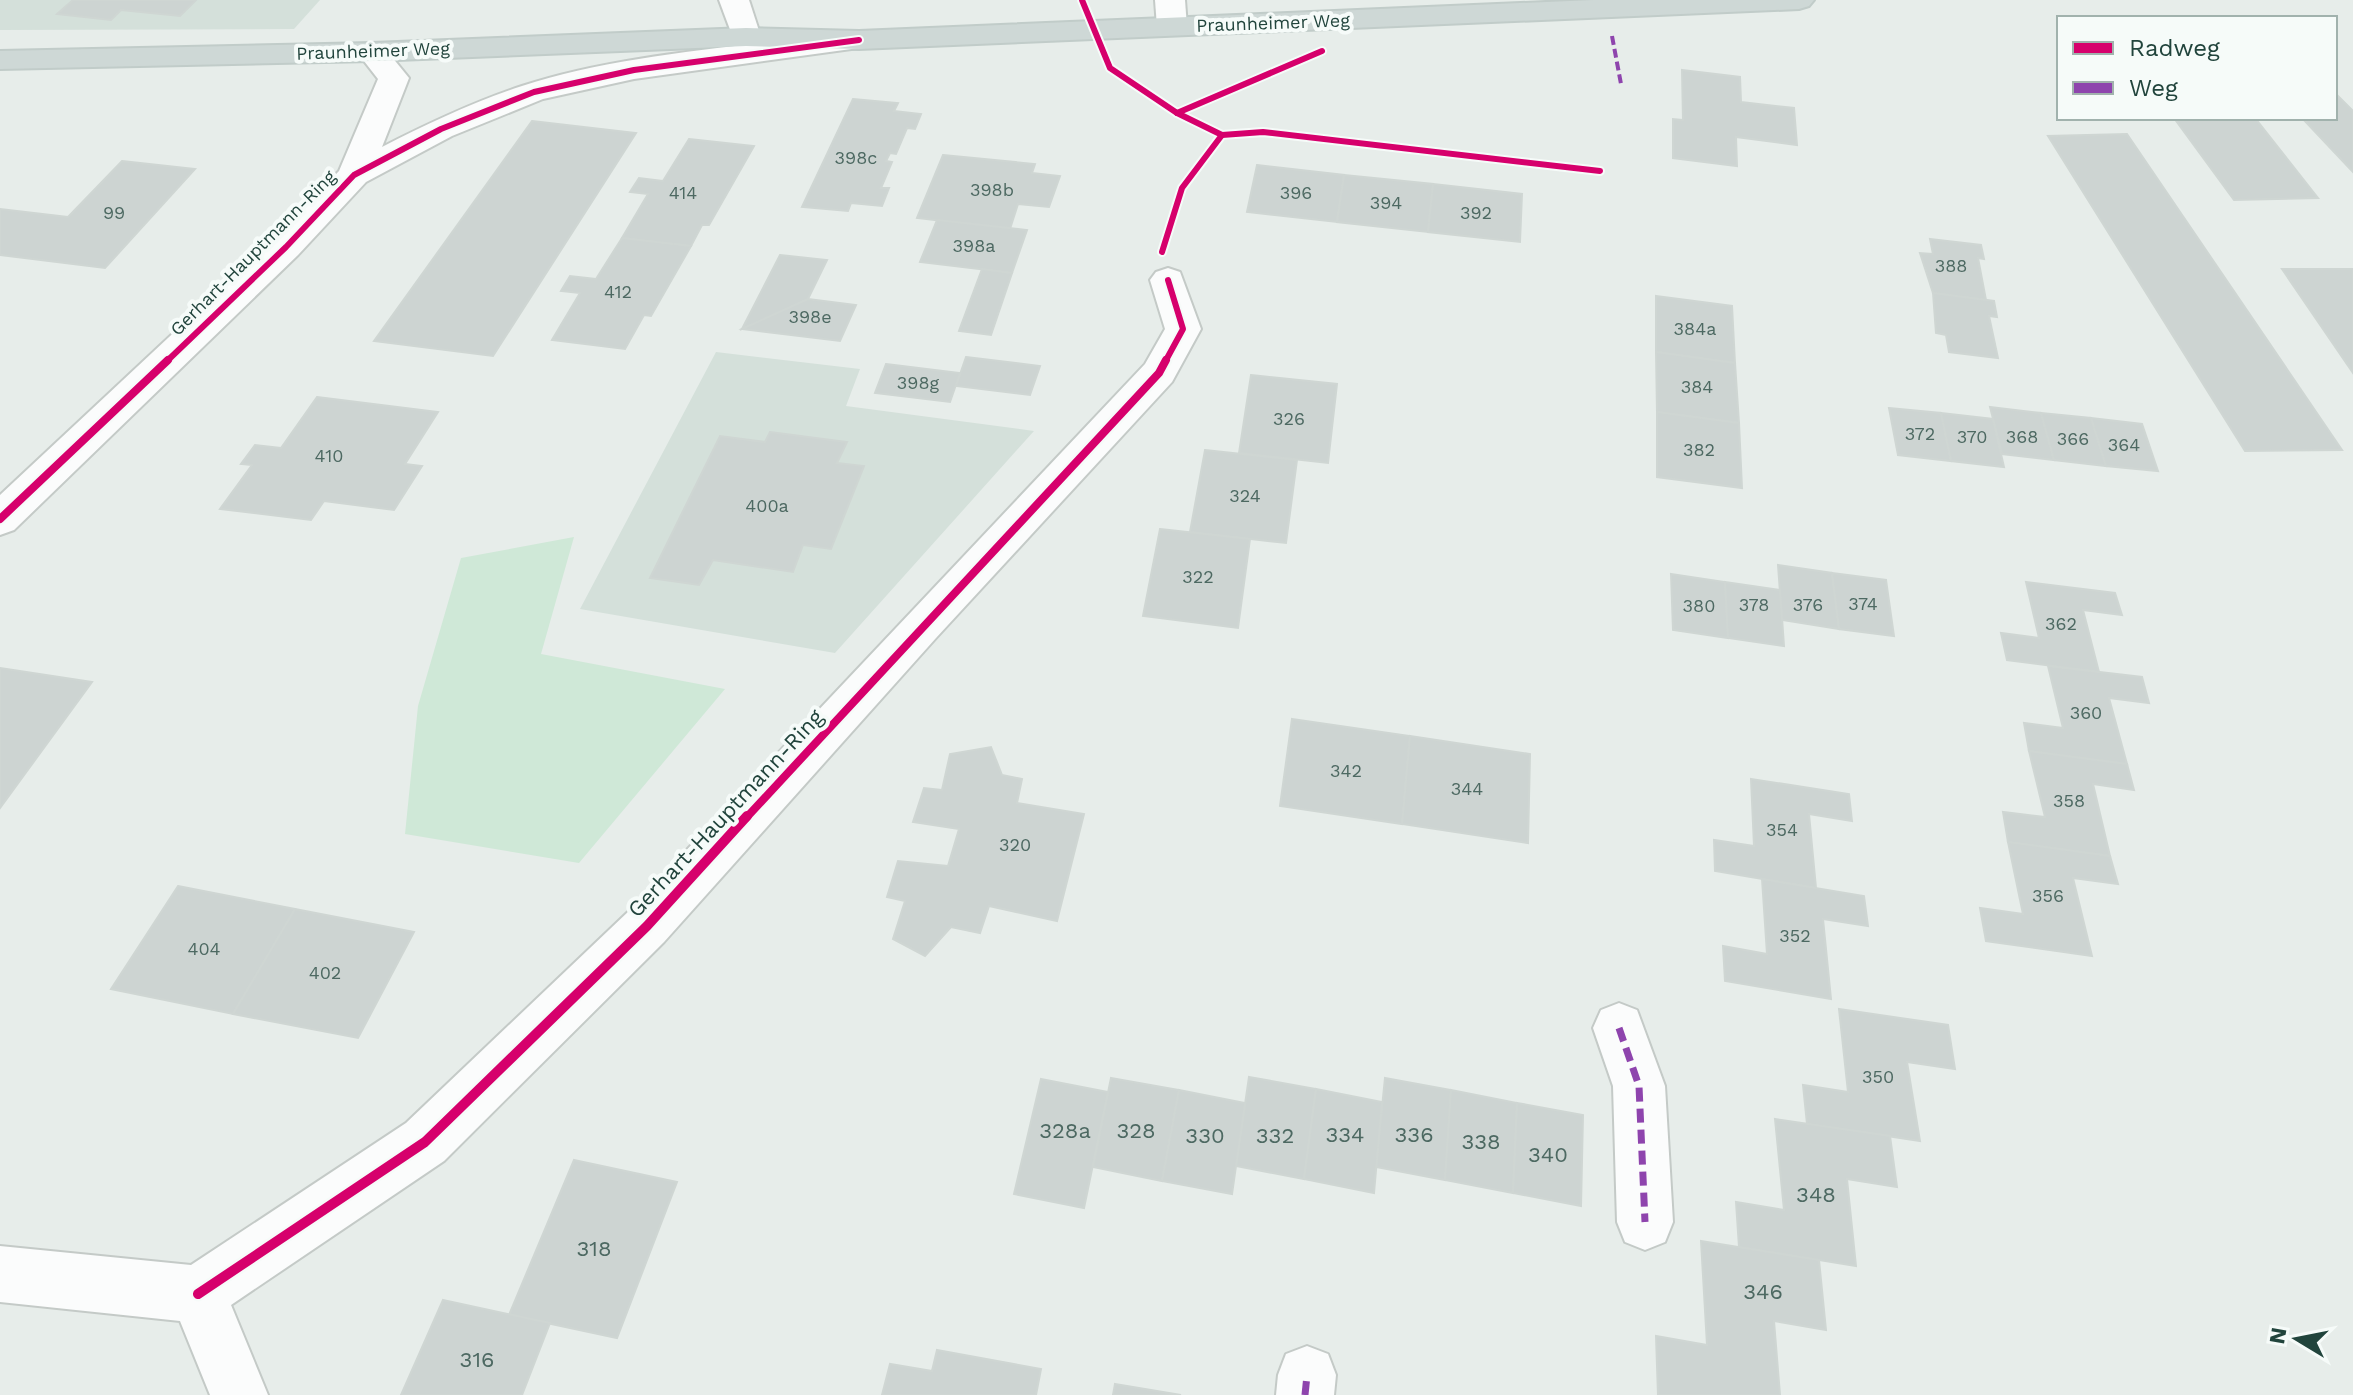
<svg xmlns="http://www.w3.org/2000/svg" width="2353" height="1395" font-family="'Work Sans',sans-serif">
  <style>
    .built { fill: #d4e0da }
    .green { fill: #cfe8d7 }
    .building { fill: #cdd4d2; stroke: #cfd6d3; stroke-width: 2 }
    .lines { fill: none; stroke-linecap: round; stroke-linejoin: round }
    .minor-casing { stroke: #c4cac7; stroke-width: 4 }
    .major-casing { stroke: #c1ccc9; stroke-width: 4 }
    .minor { fill: #fbfcfc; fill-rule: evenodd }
    .major { fill: #ced8d6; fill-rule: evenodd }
    .quiet-far1 { stroke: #8e44ad; stroke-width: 4; stroke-dasharray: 9 4; stroke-linecap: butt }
    .quiet { stroke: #8e44ad; stroke-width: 7; stroke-dasharray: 14 7; stroke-linecap: butt }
    .cycleway-far2-casing { stroke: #f6fbf9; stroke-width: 10 }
    .cycleway-far1-casing { stroke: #f6fbf9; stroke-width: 13 }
    .cycleway-casing { stroke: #f6fbf9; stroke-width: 15 }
    .cycleway-far2 { stroke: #d6006c; stroke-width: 6 }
    .cycleway-far1 { stroke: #d6006c; stroke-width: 8 }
    .cycleway { stroke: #d6006c; stroke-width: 10 }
    .labels { text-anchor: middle; stroke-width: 8; stroke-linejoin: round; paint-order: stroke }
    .far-street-label { font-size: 18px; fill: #21443c; stroke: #f6fbf9 }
    .number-label { font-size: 18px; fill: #4d6962 }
    .street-label { font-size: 22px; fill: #21443c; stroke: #f6fbf9 }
    .near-number-label { font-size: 22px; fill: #4d6962 }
  </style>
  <rect width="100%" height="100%" fill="#e7edea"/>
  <!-- built -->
  <g class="built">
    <path d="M0 0H320L294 29 0 30Z"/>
    <path d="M716 352 860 369 846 406 1034 431 835 653 580 609Z"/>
  </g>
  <!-- green -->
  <path class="green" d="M574 537 541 654 725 689 579 863 405 834 418 706 461 558Z"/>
  <!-- building -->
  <g class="building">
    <path d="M73 0H196L180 16 121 10 111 20 57 14Z"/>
    <path d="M1682 70 1740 77 1741 102 1794 108 1797 145 1736 137 1737 166 1673 158V119L1683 120Z"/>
    <path d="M2335 93 2353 111V172L2302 118H2335Z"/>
    <path d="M853 99 898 103 894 111 921 114 915 129 907 128 896 154 890 153 886 161 892 162 881 188H889L882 206 851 203 848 211 802 207Z"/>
    <path d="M2174 118H2255L2318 198 2234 200Z"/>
    <path d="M532 121 636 133 493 356 374 341Z"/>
    <path d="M2127 134 2342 450 2245 451 2048 136Z"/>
    <path d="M689 139 754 146 709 225H702L691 246 622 238 648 194 630 192 639 178 663 181Z"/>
    <path d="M943 155 1035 164 1032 173 1060 176 1049 207 1018 204 1010 229 917 218Z"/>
    <path d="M122 161 195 169 105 268 0 255V209L68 217Z"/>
    <path d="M1257 165 1344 175 1337 222 1247 212Z"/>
    <path d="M1344 175 1433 184 1428 232 1337 222Z"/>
    <path d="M1433 184 1522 194 1520 242 1428 232Z"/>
    <path d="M937 220 1027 230 1012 273 920 262Z"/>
    <path d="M622 238 691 246 651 316 644 315 625 349 552 340 580 293 561 291 570 276 596 279Z"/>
    <path d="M1930 239 1981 245 1984 259 1978 258 1986 300 1933 293 1920 253 1933 254Z"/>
    <path d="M780 255 827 260 808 299 742 329Z"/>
    <path d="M982 269 1012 273 991 335 959 331Z"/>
    <path d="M2282 269H2353V373Z"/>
    <path d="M1933 293 1994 301 1997 317 1989 316 1998 358 1949 352 1946 335 1936 333Z"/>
    <path d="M1656 296 1732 306 1735 363 1656 352Z"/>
    <path d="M808 299 856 305 840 341 742 329Z"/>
    <path d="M1656 352 1735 363 1739 423 1657 412Z"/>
    <path d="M966 357 1040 366 1030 395 956 386Z"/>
    <path d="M886 364 960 373 950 402 875 393Z"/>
    <path d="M1251 375 1337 384 1328 463 1239 453Z"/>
    <path d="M317 397 438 412 405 464 422 466 394 510 324 501 311 520 220 509 252 465 241 464 255 445 281 448Z"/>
    <path d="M1990 407 2041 413 2054 460 2002 454Z"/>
    <path d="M1889 408 1941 413 1951 461 1898 455Z"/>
    <path d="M1657 412 1739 423 1742 488 1657 477Z"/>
    <path d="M1941 413 1993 419 2004 467 1951 461Z"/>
    <path d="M2041 413 2091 418 2106 466 2054 460Z"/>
    <path d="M2091 418 2142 424 2158 471 2106 466Z"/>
    <path d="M770 432 847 442 837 463 864 466 831 549 803 545 793 572 713 560 699 585 650 578 720 436 765 442Z"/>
    <path d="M1205 450 1297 460 1286 543 1190 532Z"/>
    <path d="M1160 529 1250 539 1238 628 1143 616Z"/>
    <path d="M1778 565 1832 573 1839 629 1782 620Z"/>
    <path d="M1832 573 1886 580 1894 636 1839 629Z"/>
    <path d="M1671 574 1725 582 1728 638 1673 630Z"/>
    <path d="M1725 582 1780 590 1784 646 1728 638Z"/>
    <path d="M2026 582 2115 593 2122 615 2083 610 2099 672 2007 660 2001 633 2039 638Z"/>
    <path d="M2048 666 2142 677 2149 703 2109 698 2127 764 2029 751 2024 723 2063 728Z"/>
    <path d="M0 668 92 682 0 808Z"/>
    <path d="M1292 719 1410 736 1402 824 1280 806Z"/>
    <path d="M1410 736 1530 754 1528 843 1402 824Z"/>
    <path d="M991 747 1002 775 1022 779 1017 803 1084 814 1057 921 989 906 980 933 951 927 925 956 893 939 905 901 887 897 898 861 948 866 959 829 913 822 924 788 942 790 950 754Z"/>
    <path d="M2029 751 2127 764 2134 790 2093 784 2110 856 2008 842 2003 812 2045 817Z"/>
    <path d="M1751 779 1849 794 1852 821 1809 814 1816 888 1715 871 1714 840 1754 846Z"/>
    <path d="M2008 842 2110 856 2118 884 2073 878 2092 956 1986 941 1980 908 2023 914Z"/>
    <path d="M1762 879 1864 896 1868 926 1823 919 1831 999 1725 981 1723 946 1767 954Z"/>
    <path d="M178 886 295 909 233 1014 111 989Z"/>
    <path d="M295 909 414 932 358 1038 233 1014Z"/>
    <path d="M1839 1009 1948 1025 1955 1069 1907 1062 1920 1141 1807 1124 1803 1085 1848 1092Z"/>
    <path d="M1249 1077 1316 1089 1304 1179 1236 1166Z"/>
    <path d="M1111 1078 1179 1090 1162 1181 1093 1167Z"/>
    <path d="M1385 1078 1451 1090 1445 1180 1376 1167Z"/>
    <path d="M1041 1079 1108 1092 1084 1208 1014 1194Z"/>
    <path d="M1316 1089 1382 1102 1374 1193 1304 1179Z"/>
    <path d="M1179 1090 1245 1103 1232 1194 1162 1181Z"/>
    <path d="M1451 1090 1517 1103 1513 1193 1445 1180Z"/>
    <path d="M1517 1103 1583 1115 1581 1206 1513 1193Z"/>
    <path d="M1775 1119 1890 1136 1897 1187 1847 1179 1856 1266 1739 1247 1736 1202 1784 1210Z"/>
    <path d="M574 1160 677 1182 617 1338 509 1315Z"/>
    <path d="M1701 1241 1819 1260 1826 1330 1774 1321 1780 1395H1658L1656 1336 1707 1345Z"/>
    <path d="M443 1300 550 1323 522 1395H401Z"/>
    <path d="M937 1350 1041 1369 1036 1395H882L890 1364 932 1371Z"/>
    <path d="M1115 1384 1181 1395H1113Z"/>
  </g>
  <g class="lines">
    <!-- minor casing -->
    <g class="minor-casing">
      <g id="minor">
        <path d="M719 0H749L761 37 757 43H735Z"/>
        <path d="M1155 0H1185L1187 27 1182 33H1162L1157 27Z"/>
        <path d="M855 32 866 35 870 41 866 47 634 79 543 99 452 136 366 182 298 255 14 530 0 535V495L274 239 339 171 378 79 357 52 361 46H383L409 78 382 147C427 124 473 102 522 86 621 53 751 46 855 32Z"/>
        <path d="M1168 268 1180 272 1201 329 1172 382 936 638 664 942 444 1161 231 1305 268 1395H210L180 1321 0 1302V1246L191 1265 406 1123 630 910 1145 364 1165 329 1150 280 1156 272Z"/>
        <path d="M1619 1003 1637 1010 1665 1086 1673 1222 1665 1242 1645 1250 1625 1242 1617 1222 1613 1086 1593 1028 1601 1010Z"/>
        <path d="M1307 1346 1328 1354 1336 1375 1334 1395H1276L1278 1375 1286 1354Z"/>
      </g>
    </g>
    <!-- major casing -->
    <g class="major-casing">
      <path id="major" d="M1593 0H1814L1809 6 1799 9 859 49 746 46 372 61 0 69V51L372 43 746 28 859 31Z"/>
    </g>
    <!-- minor -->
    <use href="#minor" class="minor"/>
    <!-- major -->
    <use href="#major" class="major"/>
    <!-- quiet-far1 -->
    <path class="quiet-far1" d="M1612 36 1621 84"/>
    <!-- quiet -->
    <g class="quiet">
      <path d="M1619 1028 1639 1086 1645 1222"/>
      <path d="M1305 1395 1307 1375"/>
    </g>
    <!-- cycleway-far2 casing -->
    <g class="cycleway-far2-casing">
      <g id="cycleway-far2">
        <path d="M1082 0 1110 68 1177 113 1222 135 1182 188 1162 252"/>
        <path d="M1177 113 1322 51"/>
        <path d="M1222 135 1263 132 1600 171"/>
        <path d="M166 362 286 247 354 175 441 129 534 92 634 70 859 40"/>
        <path d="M1165 362 1183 329 1168 280"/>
      </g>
    </g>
    <!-- cycleway-far1 casing -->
    <g class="cycleway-far1-casing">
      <g id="cycleway-far1">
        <path d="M0 519 168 360"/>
        <path d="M746 818 1159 373 1166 360"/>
      </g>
    </g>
    <!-- cycleway casing -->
    <g class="cycleway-casing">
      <path id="cycleway" d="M198 1294 425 1142 647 926 747 816"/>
    </g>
    <!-- cycleway-far2 -->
    <use href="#cycleway-far2" class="cycleway-far2"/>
    <!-- cycleway-far1 -->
    <use href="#cycleway-far1" class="cycleway-far1"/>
    <!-- cycleway -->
    <use href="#cycleway" class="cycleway"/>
  </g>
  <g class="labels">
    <!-- far-street labels -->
    <g class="far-street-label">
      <text transform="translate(1273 23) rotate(-2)" y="6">Praunheimer Weg</text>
      <text transform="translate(373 51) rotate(-2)" y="6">Praunheimer Weg</text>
      <text transform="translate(253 253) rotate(-45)" y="6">Gerhart-Hauptmann-Ring</text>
    </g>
    <!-- number labels -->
    <g class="number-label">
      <text x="856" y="164">398c</text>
      <text x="992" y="196">398b</text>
      <text x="683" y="199">414</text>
      <text x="1296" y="199">396</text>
      <text x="1386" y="209">394</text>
      <text x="114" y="219">99</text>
      <text x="1476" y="219">392</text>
      <text x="974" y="252">398a</text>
      <text x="1951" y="272">388</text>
      <text x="618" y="298">412</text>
      <text x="810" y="323">398e</text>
      <text x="1695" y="335">384a</text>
      <text x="918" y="389">398g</text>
      <text x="1697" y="393">384</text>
      <text x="1289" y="425">326</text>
      <text x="1920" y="440">372</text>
      <text x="1972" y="443">370</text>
      <text x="2022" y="443">368</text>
      <text x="2073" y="445">366</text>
      <text x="2124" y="451">364</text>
      <text x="1699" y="456">382</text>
      <text x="329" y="462">410</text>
      <text x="1245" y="502">324</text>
      <text x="767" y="512">400a</text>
      <text x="1198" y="583">322</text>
      <text x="1863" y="610">374</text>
      <text x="1754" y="611">378</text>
      <text x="1808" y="611">376</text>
      <text x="1699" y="612">380</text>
      <text x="2061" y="630">362</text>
      <text x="2086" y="719">360</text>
      <text x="1346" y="777">342</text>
      <text x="1467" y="795">344</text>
      <text x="2069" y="807">358</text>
      <text x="1782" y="836">354</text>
      <text x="1015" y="851">320</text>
      <text x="2048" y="902">356</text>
      <text x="1795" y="942">352</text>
      <text x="204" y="955">404</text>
      <text x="325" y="979">402</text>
      <text x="1878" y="1083">350</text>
    </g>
    <!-- street labels -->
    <g class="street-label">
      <text transform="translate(725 813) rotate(-47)" y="8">Gerhart-Hauptmann-Ring</text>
    </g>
    <!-- near-number labels -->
    <g class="near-number-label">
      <text x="1065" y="1138">328a</text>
      <text x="1136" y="1138">328</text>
      <text x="1345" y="1142">334</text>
      <text x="1414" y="1142">336</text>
      <text x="1205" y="1143">330</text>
      <text x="1275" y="1143">332</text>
      <text x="1481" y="1149">338</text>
      <text x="1548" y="1162">340</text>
      <text x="1816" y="1202">348</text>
      <text x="594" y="1256">318</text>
      <text x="1763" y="1299">346</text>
      <text x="477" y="1367">316</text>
    </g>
  </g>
  <!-- legend -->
  <rect x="2057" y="16" width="280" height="104" fill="#f6fbf9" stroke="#a1b2ad" stroke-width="2"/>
  <rect x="2073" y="42" width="40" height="12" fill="#d6006c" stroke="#a1b2ad" stroke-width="2"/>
  <text x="2129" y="56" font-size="24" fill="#21443c">Radweg</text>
  <rect x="2073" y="82" width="40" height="12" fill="#8e44ad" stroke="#a1b2ad" stroke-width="2"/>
  <text x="2129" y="96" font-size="24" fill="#21443c">Weg</text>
  <!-- north arrow -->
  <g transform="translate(2297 1339) rotate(280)" stroke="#f6fbf9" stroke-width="6" paint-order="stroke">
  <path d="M0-6L14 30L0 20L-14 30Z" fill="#21443c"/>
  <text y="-12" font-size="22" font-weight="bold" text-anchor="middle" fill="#21443c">N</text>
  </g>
</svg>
